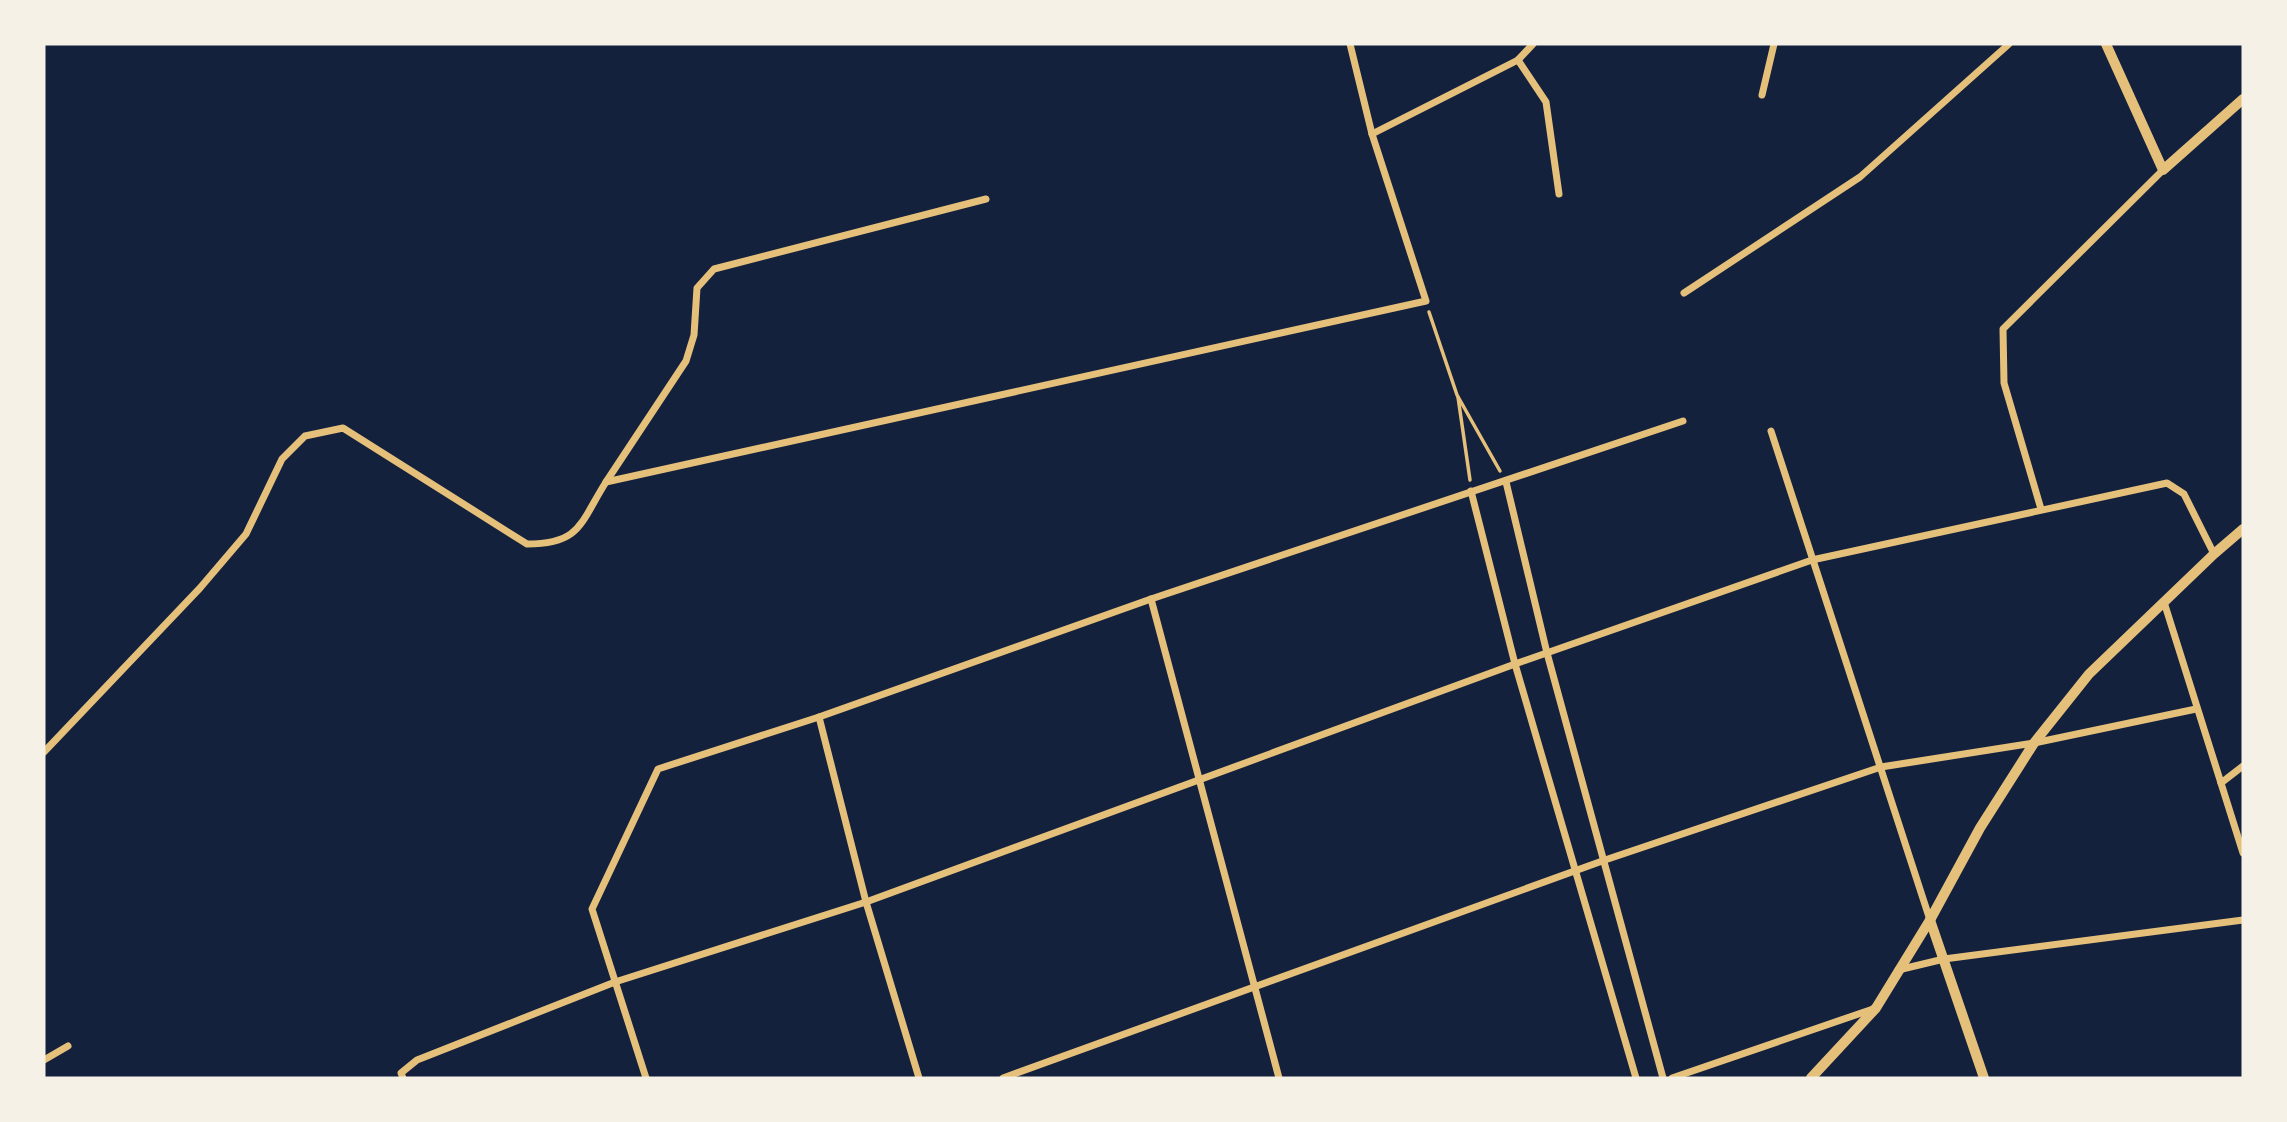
<svg xmlns="http://www.w3.org/2000/svg" width="2287" height="1122" font-family="'Public Sans',sans-serif">
  <style>
    .lines { fill: none; stroke-linecap: round; stroke-linejoin: round }
    .path { stroke: #e5c07b; stroke-width: 3.5 }
    .minor { stroke: #e5c07b; stroke-width: 7 }
    .tertiary { stroke: #e5c07b; stroke-width: 10 }
  </style>
  <rect width="100%" height="100%" fill="#14213d"/>
  <g class="lines">
    <!-- path -->
    <g class="path">
      <path d="M1429 312 1457 395 1500 471"/>
      <path d="M1458 397 1470 480"/>
    </g>
    <!-- minor -->
    <g class="minor">
      <path d="M1518 60 1546 102 1559 194"/>
      <path d="M1762 95 1774 44"/>
      <path d="M1372 134 1518 60 1533 44"/>
      <path d="M1684 293 1860 177 2009 44"/>
      <path d="M1771 431 1930 920"/>
      <path d="M606 482 686 361 694 335 697 288 714 269 986 199"/>
      <path d="M1506 482 1547 653 1663 1078"/>
      <path d="M1471 491 1515 664 1636 1078"/>
      <path d="M2041 509 2004 383 2003 329 2163 170"/>
      <path d="M1151 599 1279 1078"/>
      <path d="M2164 602 2243 853"/>
      <path d="M819 717 866 902 919 1078"/>
      <path d="M44 752 200 588 246 534 282 459 305 436 343 428 527 544C581 544 580 523 606 482L1426 301 1372 134 1350 44"/>
      <path d="M2221 783 2243 766"/>
      <path d="M1898 970 1944 959 2243 920"/>
      <path d="M44 1060 68 1046"/>
      <path d="M403 1078 401 1073 417 1060 615 982 866 902 1515 664 1812 560 2167 483 2184 494 2214 554"/>
      <path d="M646 1078 592 909 658 769 819 717 1151 599 1683 421"/>
      <path d="M1003 1078 1605 860 1881 767 2034 743 2196 709"/>
      <path d="M1672 1078 1873 1009"/>
    </g>
    <!-- tertiary -->
    <g class="tertiary">
      <path d="M2106 44 2163 170 2243 99"/>
      <path d="M1930 920 1984 1078"/>
      <path d="M1811 1078 1876 1008 1930 920 1980 828 2034 743 2089 674 2214 554 2243 529"/>
    </g>
  </g>
  <!-- border -->
  <rect width="2287" height="1122" fill="none" stroke="#f6f1e7" stroke-width="91"/>
</svg>
